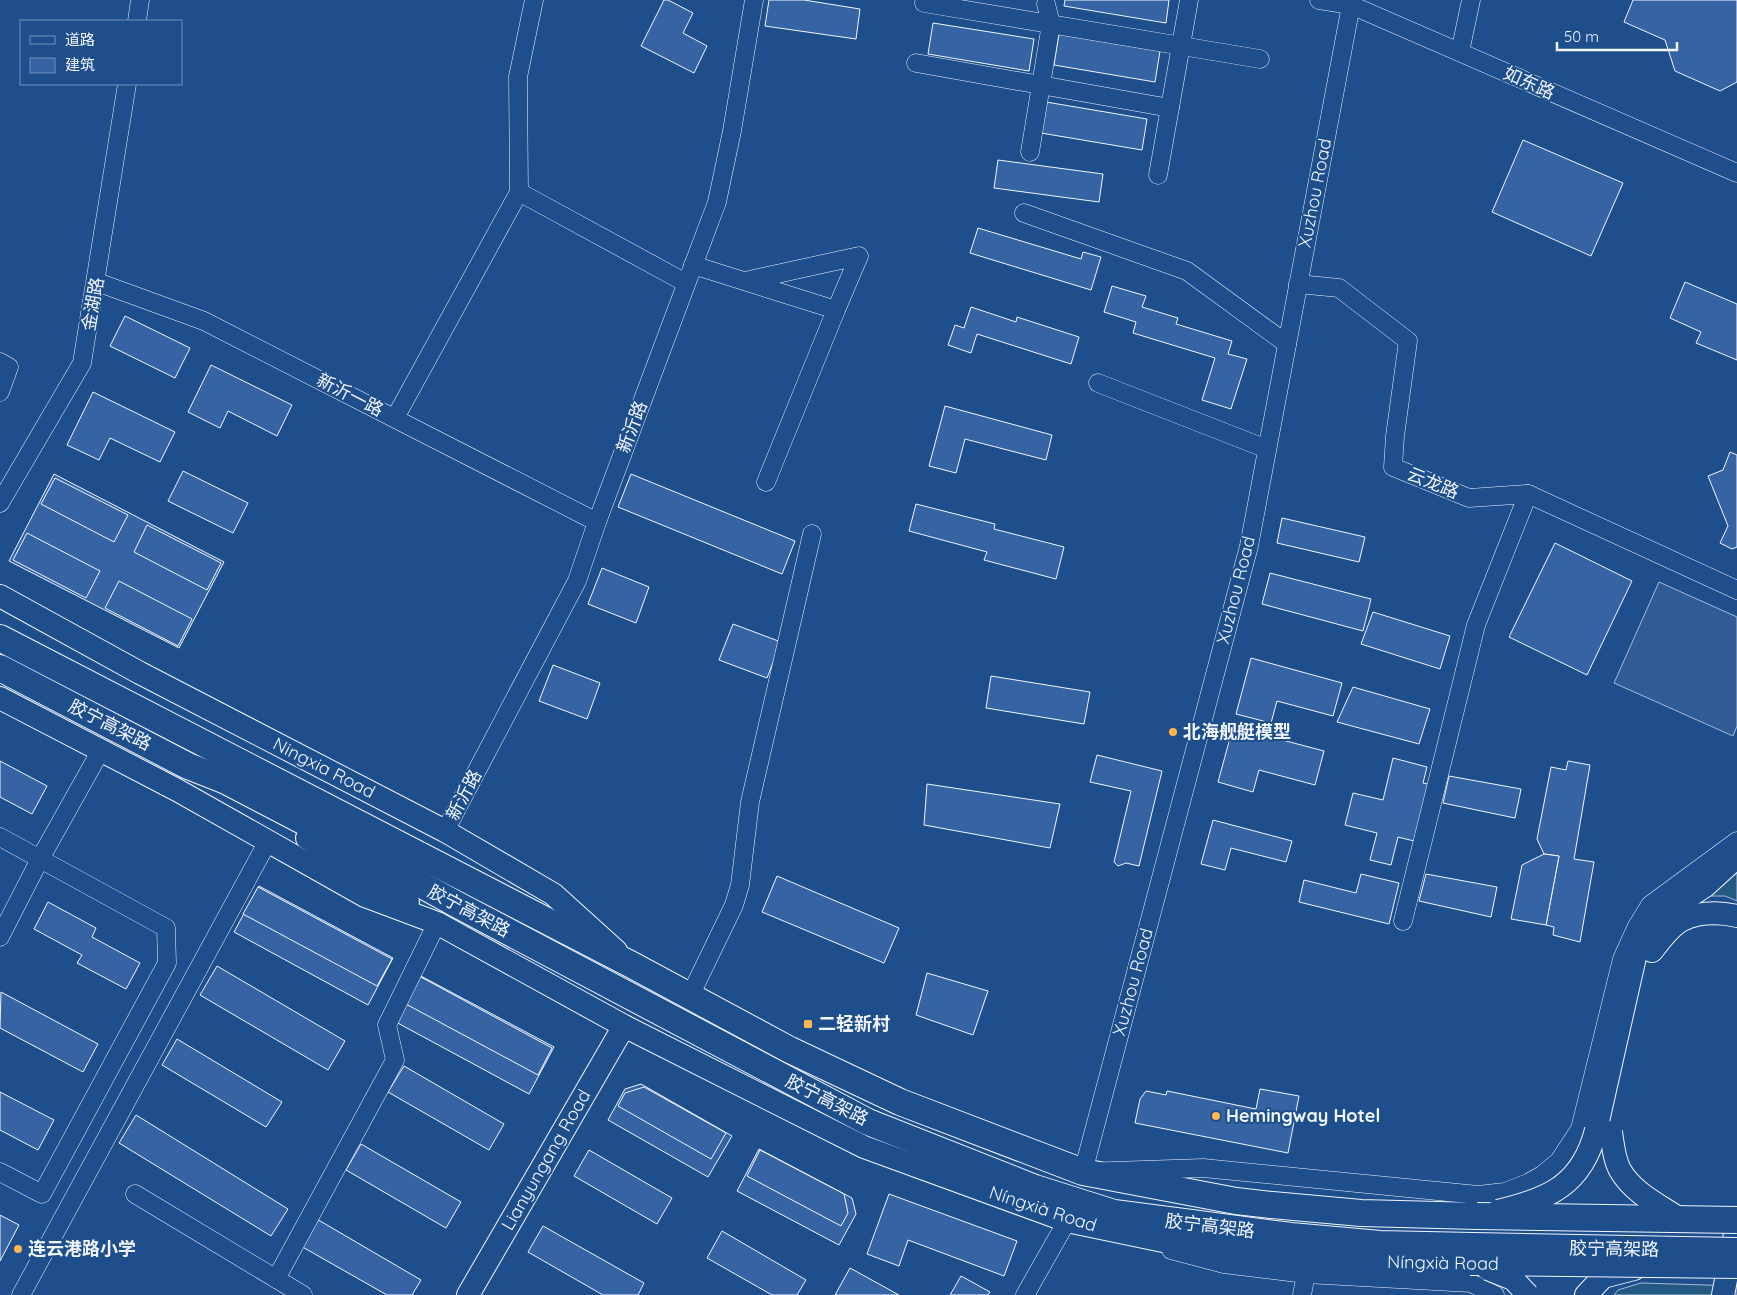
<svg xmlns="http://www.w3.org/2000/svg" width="1737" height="1295" font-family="Quicksand,'Noto Sans SC',sans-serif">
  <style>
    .green { fill: #245a82; stroke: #a8bbd7 }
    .parking { fill: #305b95; stroke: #a8bbd7 }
    .building { fill: #3563a3; stroke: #f2f6ff }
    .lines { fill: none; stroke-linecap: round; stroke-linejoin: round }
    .minor-casing { stroke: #f2f6ff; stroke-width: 19 }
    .major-casing { stroke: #f2f6ff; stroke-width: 24 }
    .highway-casing { stroke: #f2f6ff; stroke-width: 28 }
    .minor { stroke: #1f4e8c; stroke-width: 18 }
    .major { stroke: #1f4e8c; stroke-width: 22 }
    .highway { stroke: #1f4e8c; stroke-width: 26 }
    .major-bridge-casing { stroke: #f2f6ff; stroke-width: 24; stroke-linecap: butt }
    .highway-bridge-casing { stroke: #f2f6ff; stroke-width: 28; stroke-linecap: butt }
    .major-bridge { stroke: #1f4e8c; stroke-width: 22 }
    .highway-bridge { stroke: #1f4e8c; stroke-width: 26 }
    .poi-dot { fill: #ffb74d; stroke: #1f4e8c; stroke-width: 2 }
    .labels { text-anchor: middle; stroke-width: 4; stroke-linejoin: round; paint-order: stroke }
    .street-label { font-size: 18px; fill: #f2f6ff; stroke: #1f4e8c }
    .poi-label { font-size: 18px; font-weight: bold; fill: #f2f6ff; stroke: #1f4e8c; text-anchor: start }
  </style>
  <rect width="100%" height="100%" fill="#1f4e8c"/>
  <!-- green -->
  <g class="green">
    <path d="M1737 869V901L1725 896H1701Z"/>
    <path d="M1641 1283 1737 1286V1295H1614L1618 1290Z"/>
  </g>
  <!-- parking -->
  <path class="parking" d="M1659 582 1737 617V726L1733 736 1614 683Z"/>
  <!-- building -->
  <g class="building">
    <path d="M664 0H668L693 13 683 33 707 46 694 73 641 46Z"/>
    <path d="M769 0H804L860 9 856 39 765 26Z"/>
    <path d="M1065 0H1169L1166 23 1064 6Z"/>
    <path d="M1633 0H1737V82L1720 91 1675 71 1665 40 1624 22Z"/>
    <path d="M933 23 1034 39 1029 71 928 54Z"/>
    <path d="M1059 34 1160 51 1155 82 1054 65Z"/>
    <path d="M1046 102 1147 119 1142 150 1041 133Z"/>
    <path d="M1523 140 1623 183 1591 256 1492 212Z"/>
    <path d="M998 160 1103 174 1099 202 994 188Z"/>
    <path d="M978 228 1081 259 1083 252 1101 257 1091 290 970 253Z"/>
    <path d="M1685 282 1737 304V360L1696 343 1701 332 1670 318Z"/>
    <path d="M1112 286 1146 296 1142 307 1178 318 1176 324 1232 341 1228 354 1247 359 1231 409 1202 400 1215 358 1133 333 1136 322 1104 312Z"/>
    <path d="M971 307 1016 322 1017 317 1079 337 1071 364 977 334 971 353 948 345 955 325 964 328Z"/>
    <path d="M125 316 190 348 175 378 110 346Z"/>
    <path d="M211 365 292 405 277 436 228 411 220 428 188 412Z"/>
    <path d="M93 392 175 432 160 462 110 438 99 460 67 445Z"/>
    <path d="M945 406 1052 435 1046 460 965 439 956 473 929 466Z"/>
    <path d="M1730 452 1737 455V547L1732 549 1720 543 1728 526 1708 476 1723 470Z"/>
    <path d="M183 471 248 503 233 533 168 501Z"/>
    <path d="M54 474 224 562 179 648 9 561Z"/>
    <path d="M631 474 795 541 782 574 618 507Z"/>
    <path d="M55 478 128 515 114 542 41 504Z"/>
    <path d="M916 504 995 524 994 529 1064 547 1056 579 984 560 987 552 909 531Z"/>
    <path d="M1282 518 1365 537 1359 562 1277 543Z"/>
    <path d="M147 525 221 563 207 590 134 552Z"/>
    <path d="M27 533 100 571 86 598 13 560Z"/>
    <path d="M1555 543 1632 581 1587 675 1509 637Z"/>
    <path d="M602 568 649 587 636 623 588 604Z"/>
    <path d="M1270 573 1371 599 1363 631 1262 604Z"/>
    <path d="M119 581 192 619 178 646 105 608Z"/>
    <path d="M1373 612 1450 636 1440 669 1361 644Z"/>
    <path d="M733 624 781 642 767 678 719 660Z"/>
    <path d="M1251 658 1342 683 1333 716 1277 701 1271 723 1236 714Z"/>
    <path d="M553 665 600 683 587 719 539 701Z"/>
    <path d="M991 676 1090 692 1084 724 986 708Z"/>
    <path d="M1353 687 1430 709 1419 744 1337 722Z"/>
    <path d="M1233 727 1324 751 1315 785 1259 770 1253 792 1218 782Z"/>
    <path d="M1097 755 1162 771 1139 866 1126 863 1118 866 1114 862 1131 791 1090 782Z"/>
    <path d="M1393 758 1427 767 1423 783 1432 785 1418 842 1398 837 1391 865 1370 860 1377 833 1345 825 1353 793 1383 800Z"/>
    <path d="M0 761 47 786 32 814 0 797Z"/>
    <path d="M1568 761 1590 765 1574 859 1594 862 1580 942 1553 935 1554 927 1546 925 1559 856 1544 854 1537 839 1551 767 1566 770Z"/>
    <path d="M1449 776 1521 789 1515 818 1443 803Z"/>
    <path d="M927 784 1060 804 1050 848 924 825Z"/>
    <path d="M1213 820 1292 841 1286 862 1231 848 1225 870 1201 864Z"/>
    <path d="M1544 854 1559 856 1546 925 1511 919 1522 865Z"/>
    <path d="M1361 874 1399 883 1389 924 1299 902 1304 880 1356 893Z"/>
    <path d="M1426 874 1497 887 1491 917 1419 901Z"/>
    <path d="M777 876 899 928 884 963 762 912Z"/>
    <path d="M259 886 393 958 368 1005 234 932Z"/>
    <path d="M258 887 392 959 377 986 243 914Z"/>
    <path d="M48 902 96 928 92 937 140 963 126 989 77 963 82 955 34 929Z"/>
    <path d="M217 966 345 1041 328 1070 200 995Z"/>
    <path d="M927 973 988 991 973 1035 916 1015Z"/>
    <path d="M419 975 554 1047 529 1094 394 1021Z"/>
    <path d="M419 976 552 1048 538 1075 404 1003Z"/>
    <path d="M1 992 98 1044 83 1072 0 1028Z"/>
    <path d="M177 1039 282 1102 266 1127 162 1065Z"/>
    <path d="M404 1066 504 1124 489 1150 388 1092Z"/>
    <path d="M641 1084 732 1136 708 1177 608 1120 625 1089Z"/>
    <path d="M644 1087 726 1133 711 1159 618 1106 625 1093Z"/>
    <path d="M1260 1089 1299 1096 1288 1153 1135 1123 1140 1099 1146 1091 1166 1095 1167 1091 1256 1109Z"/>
    <path d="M0 1092 54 1120 38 1150 0 1130Z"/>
    <path d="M136 1115 288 1209 271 1236 119 1143Z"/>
    <path d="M361 1144 461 1202 446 1228 346 1170Z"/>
    <path d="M759 1149 852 1198 856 1214 839 1245 737 1191Z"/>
    <path d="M589 1150 672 1198 657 1224 574 1176Z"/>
    <path d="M760 1150 844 1194 848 1213 841 1226 747 1176Z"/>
    <path d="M889 1194 1017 1241 1004 1276 908 1240 899 1266 867 1254Z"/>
    <path d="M0 1215 19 1225 0 1261Z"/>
    <path d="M315 1218 421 1280 412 1295H387L299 1245Z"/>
    <path d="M543 1226 644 1283 638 1295H603L528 1252Z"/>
    <path d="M722 1231 806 1280 797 1295H772L707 1258Z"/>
    <path d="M850 1268 899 1295H835Z"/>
    <path d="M961 1276 990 1292 988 1295H950Z"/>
  </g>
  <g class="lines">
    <!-- minor casing -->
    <g class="minor-casing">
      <g id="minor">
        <path d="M1319 0 1351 5 1737 173"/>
        <path d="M1352 0 1249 546 1083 1172 1203 1168 1478 1195 1505 1192 1528 1183 1542 1175 1559 1161 1580 1129 1622 959 1636 928 1650 905 1737 841"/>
        <path d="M924 3 1260 59"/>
        <path d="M137 21 140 0"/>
        <path d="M1460 52 1471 0"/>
        <path d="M916 63 1170 108"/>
        <path d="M1030 152 1051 24 1046 4"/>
        <path d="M1158 175 1189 0"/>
        <path d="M519 192 686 283"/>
        <path d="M1024 213 1187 271 1287 344"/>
        <path d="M693 265 836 310 859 256 745 281"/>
        <path d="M97 282 204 321 597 522"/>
        <path d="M1298 284 1339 288 1408 341 1395 436 1393 467 1469 498 1528 494 1737 590"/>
        <path d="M0 362 9 367 0 392"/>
        <path d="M1098 383 1267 449"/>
        <path d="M395 418 519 192 518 77 534 0"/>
        <path d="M766 482 836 310"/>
        <path d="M0 503 82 363 127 84"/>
        <path d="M445 831 577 581 597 522 717 202 732 131 754 0"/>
        <path d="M0 837 166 928 167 963 42 1194 0 1172"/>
        <path d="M1403 921 1476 625 1528 494"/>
        <path d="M0 937 40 859 101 750"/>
        <path d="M690 996 734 905 740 885 750 802 812 534"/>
        <path d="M135 1194 303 1295"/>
        <path d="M1171 1250 1224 1264 1306 1274 1471 1283 1495 1295"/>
        <path d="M276 1279 395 1060 387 1025 437 923"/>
        <path d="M21 1295 268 841"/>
        <path d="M1025 1295 1067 1221"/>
        <path d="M1302 1295 1306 1274"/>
      </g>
    </g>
    <!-- major casing -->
    <g class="major-casing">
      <g id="major">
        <path d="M0 596 140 673 445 831 553 894 616 951"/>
        <path d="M0 698 177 790 365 896 437 923 624 1026 864 1147 1067 1221 1163 1241 1352 1261 1470 1264"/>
        <path d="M307 838 408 902"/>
        <path d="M1652 951C1659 942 1666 932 1676 924 1692 912 1718 911 1737 916"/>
        <path d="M1596 1130 1635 957 1646 933 1664 913 1705 886 1737 857"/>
        <path d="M468 1295 624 1026"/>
        <path d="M1586 1295 1603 1277 1634 1269"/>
        <path d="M1723 1295 1737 1224"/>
      </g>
    </g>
    <!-- highway casing -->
    <g class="highway-casing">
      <g id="highway">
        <path d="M0 638 632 965 790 1050 900 1102 1083 1172 1236 1201 1272 1205 1361 1213 1477 1216"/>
        <path d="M0 668 188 766 226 781 366 854 456 904 868 1122 1035 1188 1114 1213 1199 1224 1291 1236 1380 1244 1473 1246"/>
      </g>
    </g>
    <!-- minor -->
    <use href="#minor" class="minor"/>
    <!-- major -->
    <use href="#major" class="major"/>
    <!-- highway -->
    <use href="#highway" class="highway"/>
    <!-- major-bridge casing -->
    <g class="major-bridge-casing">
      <g id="major-bridge">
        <path d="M1611 1132C1613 1145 1614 1159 1620 1170 1633 1193 1659 1205 1680 1219"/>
        <path d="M1498 1211C1549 1199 1582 1185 1596 1130"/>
        <path d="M1470 1264 1737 1267"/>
        <path d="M1488 1269 1513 1279 1528 1295"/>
      </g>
    </g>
    <!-- highway-bridge casing -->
    <g class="highway-bridge-casing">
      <g id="highway-bridge">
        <path d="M1477 1216 1737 1220"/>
        <path d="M1473 1246 1737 1251"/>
      </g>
    </g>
    <!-- major-bridge -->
    <use href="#major-bridge" class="major-bridge"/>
    <!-- highway-bridge -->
    <use href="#highway-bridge" class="highway-bridge"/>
  </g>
  <!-- markers -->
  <g class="poi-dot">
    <circle cx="1173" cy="732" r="5"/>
    <rect x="803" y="1019" width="10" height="10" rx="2.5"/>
    <circle cx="1216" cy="1116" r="5"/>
    <circle cx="18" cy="1249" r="5"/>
  </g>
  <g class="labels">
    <!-- street labels -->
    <g class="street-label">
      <text transform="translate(1529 83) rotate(24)" y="6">如东路</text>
      <text transform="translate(1315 193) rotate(-79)" y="6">Xuzhou Road</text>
      <text transform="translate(93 304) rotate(-80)" y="6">金湖路</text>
      <text transform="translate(350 395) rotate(27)" y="6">新沂一路</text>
      <text transform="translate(632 427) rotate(-69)" y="6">新沂路</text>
      <text transform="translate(1433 483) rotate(22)" y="6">云龙路</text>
      <text transform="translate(1236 590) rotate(-76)" y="6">Xuzhou Road</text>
      <text transform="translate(110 725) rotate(27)" y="6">胶宁高架路</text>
      <text transform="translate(324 768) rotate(27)" y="6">Ningxia Road</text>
      <text transform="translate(464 795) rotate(-62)" y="6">新沂路</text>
      <text transform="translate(469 911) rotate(28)" y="6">胶宁高架路</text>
      <text transform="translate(1133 982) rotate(-75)" y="6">Xuzhou Road</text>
      <text transform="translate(827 1100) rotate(27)" y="6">胶宁高架路</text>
      <text transform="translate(546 1160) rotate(-60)" y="6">Lianyungang Road</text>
      <text transform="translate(1043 1209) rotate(18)" y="6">Níngxià Road</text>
      <text transform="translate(1210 1226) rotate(7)" y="6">胶宁高架路</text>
      <text transform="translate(1614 1249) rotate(1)" y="6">胶宁高架路</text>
      <text transform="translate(1443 1263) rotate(1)" y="6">Níngxià Road</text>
    </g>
    <!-- poi labels -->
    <g class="poi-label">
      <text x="1183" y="738">北海舰艇模型</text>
      <text x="818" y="1030">二轻新村</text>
      <text x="1226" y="1122">Hemingway Hotel</text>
      <text x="28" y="1255">连云港路小学</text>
    </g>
  </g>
  <!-- legend -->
  <rect x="20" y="20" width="162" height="65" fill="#1f4e8c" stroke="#7391ba"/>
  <rect x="30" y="36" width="25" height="8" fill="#1f4e8c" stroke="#7391ba"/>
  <text x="65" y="45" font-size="15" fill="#f2f6ff">道路</text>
  <rect x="30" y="58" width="25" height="15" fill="#3563a3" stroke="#7391ba"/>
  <text x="65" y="70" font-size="15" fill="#f2f6ff">建筑</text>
  <!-- scale -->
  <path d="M1557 42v8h120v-8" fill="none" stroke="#f2f6ff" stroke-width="2.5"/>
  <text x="1564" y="42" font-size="15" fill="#f2f6ff" stroke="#1f4e8c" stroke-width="4" paint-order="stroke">50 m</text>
</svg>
